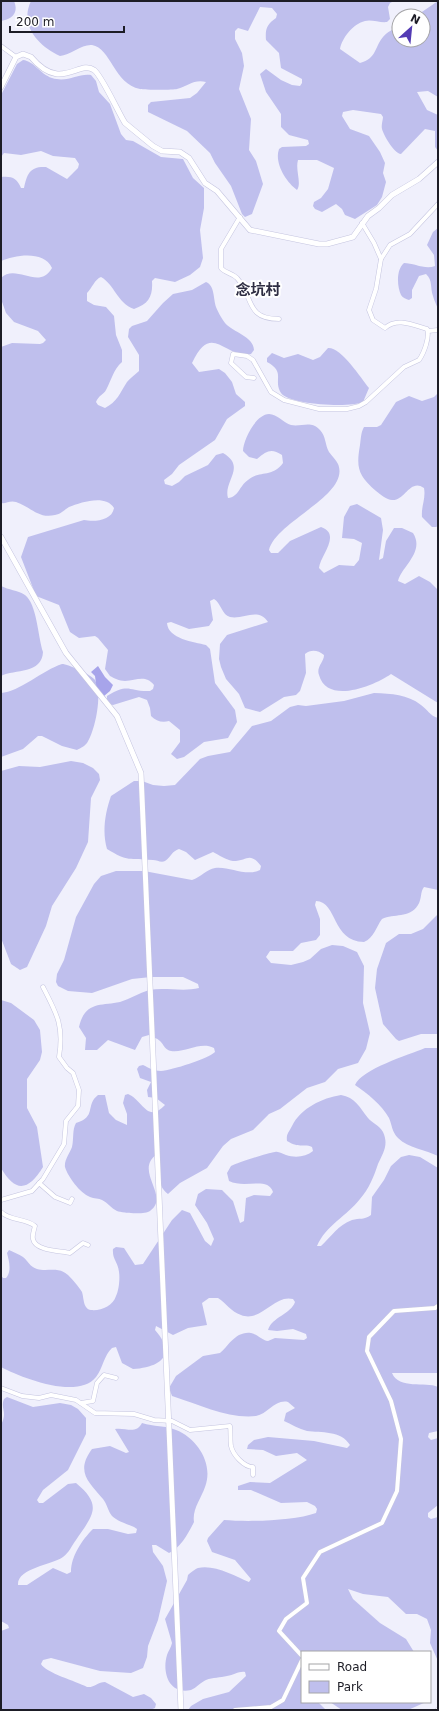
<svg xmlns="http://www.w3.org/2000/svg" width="439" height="1711" font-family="'DejaVu Sans','Noto Sans SC',sans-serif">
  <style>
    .green { fill: #bfbfed }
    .water { fill: #a7a4ea }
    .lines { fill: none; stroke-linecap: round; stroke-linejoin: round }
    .minor-casing { stroke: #c5c5e0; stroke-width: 5 }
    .tertiary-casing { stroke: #c5c5e0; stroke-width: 6 }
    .minor { stroke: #fff; stroke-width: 4 }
    .tertiary { stroke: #fff; stroke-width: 5 }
    .labels { text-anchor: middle; stroke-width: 4; stroke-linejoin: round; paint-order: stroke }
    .quarter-label { font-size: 15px; font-weight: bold; fill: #2f2e43; stroke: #fff }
  </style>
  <rect width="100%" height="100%" fill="#f0f0fc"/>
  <!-- green -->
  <g class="green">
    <path d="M1 1H14C19 13 12 19 1 21Z"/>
    <path d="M31 1H394L390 3 388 7 390 19 387 22C380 23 371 19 365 21 353 24 342 38 340 49L360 63C377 58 374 48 383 37 387 32 394 29 399 25V40H423V16H416L438 1V97L428 91 417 92 427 110 438 115V151L435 147V131L425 129 401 154C394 153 384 136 382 129 381 125 383 120 383 117L381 114 353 110 343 112 342 116 350 129 369 136 380 152 385 163 383 173 386 182 382 197 377 205 355 219 345 215 342 209 336 204 322 212 315 209 313 206 314 202 321 198 328 189 334 168 317 160H298C295 170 302 183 297 190 286 182 274 163 279 149L282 147 306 146 309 144 308 140 289 135 281 127V114L266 92 260 74 266 69 281 80 292 85 300 86 302 83V79L281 68 279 53 266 40C265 29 267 24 276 18L277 14 272 8 260 7 248 31 238 28 235 31V39L242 53 244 66 239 89 251 119 249 150 256 161 263 184 252 214 245 217 242 214 231 186 215 163 210 153 187 131 148 112V105L151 102 190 98 197 93 206 82C194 79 188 86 177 89 174 90 145 90 140 89 114 84 111 48 92 45 82 44 70 55 60 56 39 46 19 26 31 1Z"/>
    <path d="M23 60C34 61 40 74 52 78 68 83 78 73 91 75L96 81 99 92 110 104 121 134 126 140 133 141 161 157 183 159 193 178 204 188V208L200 230 203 258 200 267 190 275 175 282 155 278 152 281C153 296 149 304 134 309 117 303 115 285 101 277 95 279 92 288 87 293V301L94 305 106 307 114 316 116 335 122 350V362C113 370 112 379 106 390 104 394 98 396 96 402L98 405 105 408C117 402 120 393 127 382 130 378 135 375 139 371V355L128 337 129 329 132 326 147 321 163 303 173 294 192 290 206 282C215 286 213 298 216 307 218 312 222 319 225 323 233 332 254 337 254 350L251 354C223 358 212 321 192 363L199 372 219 369 225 373 232 382 236 394 245 402V406L227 419 215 440 179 465 172 474 164 480 165 484 172 486 179 482 185 476 208 465 216 455 223 453C247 467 223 481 228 498 239 497 239 486 248 480 260 470 272 478 283 463L282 455C271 448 267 451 257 459L249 457 243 451C243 440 256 414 269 414 277 414 284 423 291 425 302 427 311 420 320 430 326 436 325 445 329 452 332 456 336 460 338 464 351 495 276 521 269 550L271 553H278L290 541 321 527C342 534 320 556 319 568L324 573 339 565 354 566 359 560 362 543 354 539 342 538 344 517 350 506 357 504 381 518 383 530 379 560 383 558 386 541 394 528H402L413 533C425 552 402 566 398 581L405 584 419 576 430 582 438 590V703L391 674C374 686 327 705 319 675 316 667 324 662 324 655 318 650 311 649 305 654L306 673 300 691 296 695 284 697 260 712 245 708 239 694 226 679 221 667 219 659 220 644 227 635 268 622C258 607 243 620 230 617 222 615 221 603 214 599L210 601 213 620 209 626 189 629 171 622 167 623C168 639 194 642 206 645L210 649 215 683 235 710 237 722 228 738 204 742 184 757 177 759 171 754 180 742V730L169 721C162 723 156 721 151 716L150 708 147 700 139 697 113 705 109 704 107 700V696C130 682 128 692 150 691L153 689 154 685C145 674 136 681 125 681 119 681 114 678 110 676L105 669 108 650 98 638 95 636 79 638 70 632 59 605 36 596 21 557 28 537 84 520C94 522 112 521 114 508 106 494 81 502 69 507 64 510 61 514 55 515 38 519 31 507 16 502 10 500 6 504 1 503V347L12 343 40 344 43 343 46 340 38 331 14 322 6 313 1 299V278C16 263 39 291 52 268 44 250 15 255 1 261V177C12 176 17 178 21 188H24C27 174 30 166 46 167L67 179 78 168 79 164 75 158 53 156 41 151 21 155 4 153 1 157V95L17 64Z"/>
    <path d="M438 228V310C437 305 434 301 433 296 430 289 433 280 426 274L419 276 412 290V298L409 300C406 299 403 298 401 295 397 286 396 270 404 263 414 263 425 270 435 266L434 255 427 245 433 232Z"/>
    <path d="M328 348C341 347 361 378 369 388L363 402C351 408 289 405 281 393 273 380 286 372 267 362V358L272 353 284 358 298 354 313 360 320 357Z"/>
    <path d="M438 393V526L436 527H432L422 517C421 506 426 499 424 488 410 478 405 501 392 500 387 500 380 494 376 491 358 475 356 468 360 445 361 438 361 432 364 427H377L381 425 396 402 409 396 422 401 434 397Z"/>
    <path d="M1 586C9 590 17 590 25 595 37 604 38 637 43 652 42 674 15 669 1 676Z"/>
    <path d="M62 664C68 664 92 675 95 680 103 694 95 731 87 743 84 747 80 748 77 750L62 746 42 736H38L23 749 1 757V693C19 692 43 670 62 664Z"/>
    <path d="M374 693C392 694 407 694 421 705 427 709 430 716 438 718V890L424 887C420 892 422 899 418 905 409 919 394 913 382 919 376 927 374 938 364 942 331 941 338 902 316 901L315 905 320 919V935L316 940 301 943 293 951H270L266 957 271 963 291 965 303 962 310 959 321 949 332 945 343 946 357 952 364 966 363 1003 370 1033 366 1049 358 1063 338 1069 325 1082 307 1088 280 1109 269 1114 253 1130 231 1139 223 1146 207 1168 180 1183 168 1194C156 1185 158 1169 157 1154 133 1171 171 1196 150 1211 145 1215 122 1213 117 1211 111 1208 108 1203 102 1200 99 1198 94 1199 90 1197 80 1193 68 1177 65 1167 64 1160 70 1153 72 1147 74 1139 72 1130 76 1123 97 1117 85 1105 98 1095H105L109 1113 116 1120 127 1125V1114L123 1103 125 1095 128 1094C143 1100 147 1124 165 1105L156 1098 148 1097 147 1090 151 1082 140 1078 137 1069 139 1066 143 1065C149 1068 154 1071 161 1071 172 1070 208 1059 215 1052L214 1048C200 1041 186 1053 171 1051 165 1050 164 1045 160 1041 157 1038 152 1037 149 1035L142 1037 135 1050 108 1040 97 1050H85L86 1038 79 1027C85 1001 101 1006 120 1002 130 999 139 993 149 990 165 987 183 992 199 988L198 984 183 977H151L132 979 92 993 68 991 58 986 56 982 57 974 64 960 76 917 94 884 101 876 116 871H144L192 880C201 877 207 869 215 868 229 866 246 877 260 870L261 866C249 851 248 861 233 861 226 860 219 855 213 852L195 860 186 852 179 849C172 851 171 857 165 861 161 863 157 860 153 860 129 858 128 862 107 849 102 832 105 813 111 796L134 781H142L153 785 164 786 175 785 200 759 208 756 230 752 252 726 271 721 290 707 298 705 306 706 344 701Z"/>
    <path d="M71 761 83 763 93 768 99 774 100 780 91 798 88 842 76 868 52 906 46 926 27 967 20 970 11 964 1 938V771L19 766 40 767Z"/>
    <path d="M438 914V1034H421L399 1041 396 1039 383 1024 375 988 377 969 386 943 399 934H411L423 929Z"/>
    <path d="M1 1000 11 1003 34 1020 40 1030 42 1052 40 1060 27 1079V1108L37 1127 43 1167C29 1190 16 1194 1 1168Z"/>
    <path d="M425 1048H438V1156C426 1150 408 1148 398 1138 392 1132 392 1125 389 1118 382 1105 367 1093 355 1085 362 1069 408 1055 425 1048Z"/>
    <path d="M341 1095C355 1097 360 1108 368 1118 372 1123 379 1125 383 1132 389 1145 383 1153 378 1164 374 1176 369 1189 360 1199 347 1216 326 1225 317 1246H321C331 1237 338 1225 352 1220 359 1218 365 1220 371 1215L372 1197 384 1180 391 1166 401 1157 409 1155 420 1157 438 1168V1373H392C399 1390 425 1381 438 1387V1431L429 1433 428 1437 431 1440 438 1438V1505L428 1513V1517L431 1519 438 1517V1661L430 1643 431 1630 427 1619 417 1614H406L388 1597 363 1594 348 1589 353 1599 380 1623 406 1639 414 1652H302V1702H318L326 1710H188L191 1706 203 1699 229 1692 246 1676 245 1672C239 1671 234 1675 227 1676 220 1678 213 1677 206 1680 201 1682 196 1688 191 1690 168 1695 162 1671 167 1655 168 1651 171 1648 172 1643L165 1619 187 1580 188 1575C190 1573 195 1569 198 1568 214 1564 235 1576 249 1582L251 1579 235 1560 212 1552 207 1541 208 1538 224 1520C248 1522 294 1521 316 1513L317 1509 315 1506 307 1502 281 1503 251 1490H238V1486L250 1482 270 1483 307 1460 297 1453 276 1456 263 1450 247 1449 248 1445 254 1440 268 1437 314 1441 347 1448 350 1445C341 1430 321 1433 307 1431 299 1429 291 1424 284 1421L286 1413 295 1408 288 1402C275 1399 268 1414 256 1416 229 1419 200 1405 175 1397L172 1396 169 1388 176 1376 203 1356 220 1353C228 1347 235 1331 251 1333 257 1334 262 1340 268 1341L275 1338 304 1340 307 1338 306 1334 293 1329 277 1331 268 1330C272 1317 291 1314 295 1302L293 1299C274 1294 261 1323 241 1315 231 1312 226 1303 218 1298H209L202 1303 207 1325 188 1328 173 1335 156 1326 155 1330C177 1355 161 1367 133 1369L122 1363 116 1347 112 1348C104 1355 103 1368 96 1377 78 1400 22 1378 1 1367V1275L3 1278H6C12 1271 9 1261 7 1253L9 1250C13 1252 19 1254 23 1257 28 1261 30 1267 37 1269 48 1272 58 1266 68 1275 73 1280 79 1287 82 1292 84 1298 83 1309 91 1310 101 1311 113 1306 116 1296 119 1290 120 1278 119 1272 118 1262 112 1259 113 1249L116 1247 124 1248 135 1265 143 1264 172 1220 182 1210 190 1213 205 1241 211 1246 214 1239 207 1223 195 1205 198 1194 206 1189 222 1190 233 1201 240 1223 244 1221 246 1198 254 1195 270 1196 273 1192C268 1176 245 1189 229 1181L227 1173 231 1166C237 1163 267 1153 275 1152 279 1151 282 1154 286 1155 295 1158 306 1157 313 1151L312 1147C305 1143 300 1149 287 1141 286 1134 289 1132 292 1126 301 1108 322 1098 341 1095Z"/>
    <path d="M7 1397 33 1407 60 1403 71 1405 78 1409 86 1418V1434L68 1470 43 1490 37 1500 39 1503H43L68 1484 76 1483C104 1506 92 1516 76 1540 72 1545 69 1553 63 1557 52 1565 17 1568 18 1585H27L53 1568 67 1574 71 1572C71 1556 82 1540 93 1529H108L128 1534 136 1533 137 1529 134 1527C127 1524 117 1521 112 1516 108 1511 107 1504 103 1499 89 1482 75 1472 92 1449L110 1446 126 1453 129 1452 115 1429C125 1427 136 1435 142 1423 154 1427 165 1425 176 1430 197 1438 214 1464 205 1487 201 1499 192 1509 194 1522 189 1532 180 1549 169 1553L156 1545H152L153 1552 163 1566 167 1581 158 1620 148 1646 147 1657 143 1668 131 1673 100 1671 51 1658 43 1660 41 1664C46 1673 76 1681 87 1687 94 1688 98 1682 105 1682L133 1697 144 1694 151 1698 156 1704 155 1708 150 1710H1V1631L9 1628 8 1625 1 1621V1425C8 1411 0 1409 4 1399Z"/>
    <path d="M330 1702H426L408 1710H342Z"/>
  </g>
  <!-- water -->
  <path class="water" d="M98 666 105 677 113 685 110 691 104 696 97 691 95 676 91 672Z"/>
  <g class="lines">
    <!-- minor casing -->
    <g class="minor-casing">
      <g id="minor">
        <path d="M1 46 16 57"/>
        <path d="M240 217 221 249V268C225 273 232 273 237 278 254 297 245 319 279 319"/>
        <path d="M381 259 390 245 410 234 438 204"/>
        <path d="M428 331 438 330"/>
        <path d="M254 378 246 377 231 363 233 354 247 356 253 360 271 392 284 400 319 409H347L359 406 366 402 404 367 419 360C424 353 430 337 427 329 413 325 397 317 385 328L373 320 369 310 376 289 381 259 374 243 362 223"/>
        <path d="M39 1183 55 1197 70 1203 72 1199"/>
        <path d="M1 1200 32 1191 43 1179 64 1144 66 1121 78 1106 79 1090 73 1073 67 1068 59 1057C64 1026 57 1014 43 987"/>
        <path d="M1 1212C10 1221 25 1218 35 1226 34 1230 32 1235 33 1239 35 1251 61 1251 70 1253L83 1243 88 1245"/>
        <path d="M1 1388 22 1396 39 1398 51 1395 76 1400 95 1413 134 1414 154 1420 172 1421 190 1430 230 1426C231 1433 230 1440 231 1446 233 1455 244 1467 253 1467V1475"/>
        <path d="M81 1403 93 1401 97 1383 104 1375 116 1378"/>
        <path d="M302 1656 279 1631 286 1619 307 1603 303 1578 320 1552 382 1523 397 1491 401 1439 391 1401 367 1351 369 1337 394 1311 435 1308 438 1306"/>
        <path d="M235 1710 271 1707 283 1700 302 1660"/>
        <path d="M437 1710H438"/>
      </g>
    </g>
    <!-- tertiary casing -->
    <g class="tertiary-casing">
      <g id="tertiary">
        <path d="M1 87 16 57 23 54 31 57C61 93 79 59 94 70 101 74 119 114 125 123L153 146 162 151 180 152 189 158 205 183 217 191 250 230 319 244H327L353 237 368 216 379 208 392 195 419 179 438 162"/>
        <path d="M1 537 66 653 117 716 141 773 181 1710"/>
      </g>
    </g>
    <!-- minor -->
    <use href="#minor" class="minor"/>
    <!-- tertiary -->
    <use href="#tertiary" class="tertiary"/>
  </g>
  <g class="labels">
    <!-- quarter labels -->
    <g class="quarter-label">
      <text x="258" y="295">念坑村</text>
    </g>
  </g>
  <!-- border -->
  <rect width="439" height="1711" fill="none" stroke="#1d1d26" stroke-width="4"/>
  <!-- legend -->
  <rect x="301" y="1651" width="130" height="52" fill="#ffffff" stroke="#a5a5a8"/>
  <rect x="309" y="1664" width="20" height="6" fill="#ffffff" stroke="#a5a5a8"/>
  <text x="337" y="1671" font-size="12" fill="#1d1d26">Road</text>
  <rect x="309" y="1681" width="20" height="12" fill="#bfbfed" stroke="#a5a5a8"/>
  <text x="337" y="1691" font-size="12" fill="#1d1d26">Park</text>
  <!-- north arrow -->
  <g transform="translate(411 28) rotate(27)"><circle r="19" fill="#ffffff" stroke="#a5a5a8"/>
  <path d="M0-3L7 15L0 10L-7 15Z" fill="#543cb4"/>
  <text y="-6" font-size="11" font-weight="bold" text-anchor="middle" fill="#1d1d26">N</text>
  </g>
  <!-- scale -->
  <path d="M10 26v6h114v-6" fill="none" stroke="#1d1d26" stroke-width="2"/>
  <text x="16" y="26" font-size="12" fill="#1d1d26" stroke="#ffffff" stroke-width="3" paint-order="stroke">200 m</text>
</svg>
